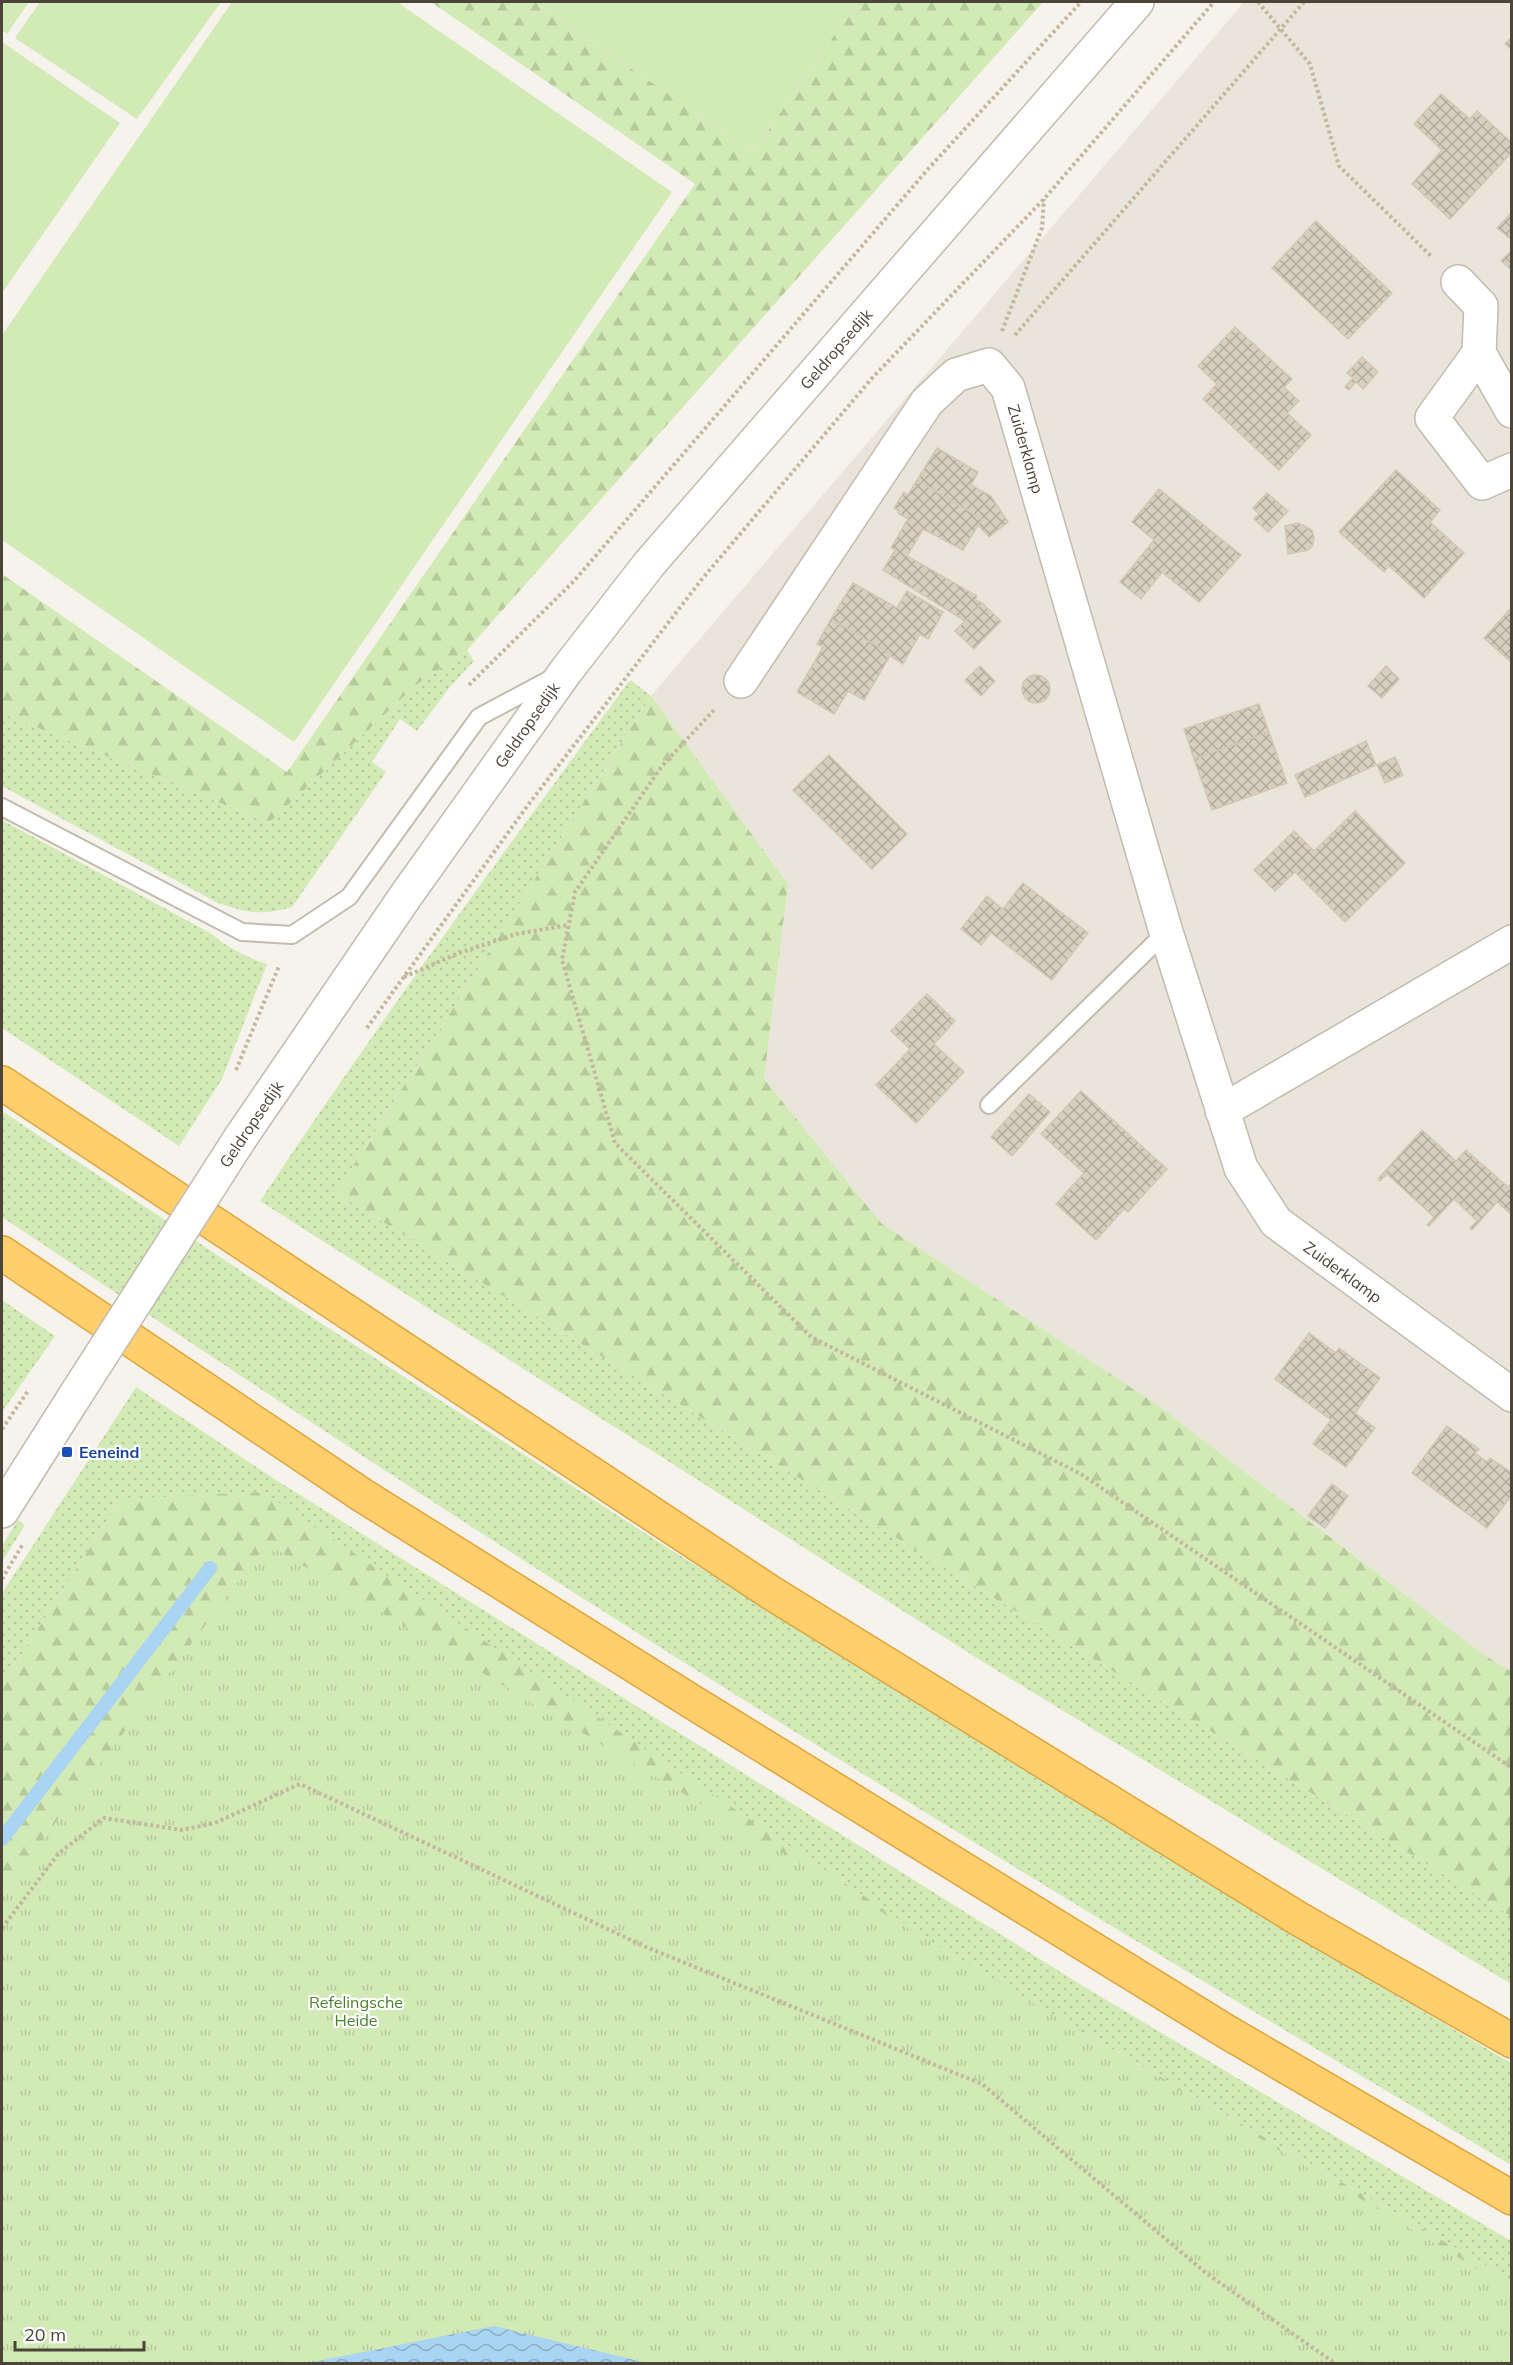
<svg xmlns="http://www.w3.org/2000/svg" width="1513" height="2365" font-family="Mulish,sans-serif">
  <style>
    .residential { fill: #eae5da }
    .grass { fill: url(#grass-dots) }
    .forest { fill: url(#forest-firs) }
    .park { fill: url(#park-tufts) }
    .pitch { fill: #d2eab5 }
    .water { fill: url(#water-waves) }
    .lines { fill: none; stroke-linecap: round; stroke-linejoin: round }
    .stream { stroke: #a9d4f2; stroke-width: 14 }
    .building { fill: url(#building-cross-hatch); stroke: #d3c7b4; stroke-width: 1.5 }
    .service-casing { stroke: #c2bbae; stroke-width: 20 }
    .minor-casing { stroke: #c2bbae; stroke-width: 36 }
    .tertiary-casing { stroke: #c2bbae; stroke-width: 36 }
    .motorway-casing { stroke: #e0a43c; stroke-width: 36 }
    .path { stroke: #c4b79f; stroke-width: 4; stroke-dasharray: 3 3; stroke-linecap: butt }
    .service { stroke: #fff; stroke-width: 16 }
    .minor { stroke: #fff; stroke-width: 33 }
    .tertiary { stroke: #fff; stroke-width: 33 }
    .motorway { stroke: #ffcf6e; stroke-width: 33 }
    .tertiary-bridge-casing { stroke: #c2bbae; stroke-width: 36; stroke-linecap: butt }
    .tertiary-bridge { stroke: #fff; stroke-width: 33 }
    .transit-dot { fill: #1a4fb4; stroke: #fff; stroke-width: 2 }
    .labels { text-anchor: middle; stroke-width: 4.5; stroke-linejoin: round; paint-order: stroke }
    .street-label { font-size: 16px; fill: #4b4439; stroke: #fff }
    .transit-label { font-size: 16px; font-weight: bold; fill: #164399; stroke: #fff; text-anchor: start }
    .park-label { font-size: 16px; fill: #4a7f2a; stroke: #fff }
  </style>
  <defs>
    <pattern id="grass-dots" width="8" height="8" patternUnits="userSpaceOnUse" patternTransform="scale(1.5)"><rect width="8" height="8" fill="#d2eab5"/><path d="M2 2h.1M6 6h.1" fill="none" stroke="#b6ca9c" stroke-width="1.8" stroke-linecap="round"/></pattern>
    <pattern id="forest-firs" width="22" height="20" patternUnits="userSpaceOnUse" patternTransform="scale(1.5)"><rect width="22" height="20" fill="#d2eab5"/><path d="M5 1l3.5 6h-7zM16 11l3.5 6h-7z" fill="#b6ca9c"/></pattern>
    <pattern id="park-tufts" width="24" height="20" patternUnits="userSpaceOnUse" patternTransform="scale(1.5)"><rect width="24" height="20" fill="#d2eab5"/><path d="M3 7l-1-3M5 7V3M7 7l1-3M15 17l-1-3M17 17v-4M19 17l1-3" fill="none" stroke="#b6ca9c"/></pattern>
    <pattern id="water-waves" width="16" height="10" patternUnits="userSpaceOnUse" patternTransform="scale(1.5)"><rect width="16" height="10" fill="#a9d4f2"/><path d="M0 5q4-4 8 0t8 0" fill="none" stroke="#8caec5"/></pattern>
    <pattern id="building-cross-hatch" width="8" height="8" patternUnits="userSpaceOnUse" patternTransform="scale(1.5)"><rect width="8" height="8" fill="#d8cfc1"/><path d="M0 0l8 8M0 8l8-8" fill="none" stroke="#b1aa9e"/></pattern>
  </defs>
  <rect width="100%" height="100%" fill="#f6f3ec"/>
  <!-- residential -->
  <path class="residential" d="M1244 2H1511V1671L1484 1655 1156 1404 881 1223 764 1079 788 884 651 696Z"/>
  <!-- grass -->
  <g class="grass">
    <path d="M467 650 474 661 450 687 417 731 400 719 372 762 386 772 292 907C261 916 246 913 216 902L2 786V713L269 823 416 685Z"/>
    <path d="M630 680 651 696 336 1193 1511 1916V1984L988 1665 260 1201C378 1023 504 852 630 680Z"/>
    <path d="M2 820 212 934C229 949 246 957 267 964L222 1079 179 1146 2 1028Z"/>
    <path d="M2 1111 253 1279 671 1550 1279 1926 1511 2063V2165C1262 2017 1013 1868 768 1715 509 1554 255 1386 2 1217Z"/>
    <path d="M2 1300 55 1336 2 1412Z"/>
    <path d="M136 1387 273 1478 1086 1988 1511 2241V2280L962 1962 121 1499 2 1685V1593Z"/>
    <path d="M18 1520 25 1525 2 1562V1546Z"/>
  </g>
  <!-- forest -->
  <g class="forest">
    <path d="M431 2H535L753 152 857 2H1043L467 650 416 685 269 823 2 713V574L287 772 695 184Z"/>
    <path d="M651 696 788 884 764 1079 881 1223 1156 1404 1484 1655 1511 1671V1916L336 1193Z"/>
    <path d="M263 1492 962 1962 1511 2280V2363L2 2279V1685L121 1499Z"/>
  </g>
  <!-- park -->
  <path class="park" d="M267 1544 1511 2289V2363H2V1893Z"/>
  <!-- pitch -->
  <g class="pitch">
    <path d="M2 2H29L7 34 2 30Z"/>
    <path d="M40 2H221L137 119 15 38Z"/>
    <path d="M232 2H397L672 192 294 742 2 540V335Z"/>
    <path d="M535 2H857L753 152Z"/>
    <path d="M2 42 120 123 2 293Z"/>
  </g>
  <!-- water -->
  <path class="water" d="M494 2326 647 2363H311L313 2362Z"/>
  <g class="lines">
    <!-- stream -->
    <path class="stream" d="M2 1839 210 1568"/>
  </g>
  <!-- building -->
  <g class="building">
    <path d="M1512 37V50L1505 44Z"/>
    <path d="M1441 94 1470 119 1477 111 1512 143V152L1450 219 1412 184 1442 150 1414 124Z"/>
    <path d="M1512 212V240L1497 228Z"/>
    <path d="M1316 221 1392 293 1348 339 1272 268Z"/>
    <path d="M1512 250V270L1501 261Z"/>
    <path d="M1235 327 1292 379 1284 387 1299 401 1287 413 1311 435 1279 470 1203 399 1217 384 1198 366Z"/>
    <path d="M1362 357 1378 372 1363 389 1356 382 1349 390 1345 387 1353 378 1347 373Z"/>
    <path d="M937 448 978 472 971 485 991 496 1008 522 989 537 978 525 982 519 917 480Z"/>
    <path d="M1396 470 1440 510 1430 522 1464 553 1424 598 1389 566 1384 572 1339 532Z"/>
    <path d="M917 480 982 519 963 550 923 529 907 556 977 596 975 600 982 603 965 621 883 570 895 550 891 548 908 519 898 513 899 511 894 508 904 492 908 495Z"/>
    <path d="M1159 489 1241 555 1199 602 1162 572 1141 599 1120 582 1154 540 1132 522Z"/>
    <path d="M1267 493 1288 511 1268 532 1254 519 1259 514 1253 508Z"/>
    <path d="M1298 523 1312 530 1314 537 1313 545 1308 550 1288 554 1285 526Z"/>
    <path d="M853 583 897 608 907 591 943 612 928 639 920 634 903 664 831 619Z"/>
    <path d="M982 603 1001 621 974 649 955 631Z"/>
    <path d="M1512 607V663L1484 638Z"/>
    <path d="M831 619 891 654 864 700 848 691 834 714 797 692 823 647 817 644Z"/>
    <path d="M980 666 995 681 981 696 965 680Z"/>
    <path d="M1386 666 1399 679 1382 698 1368 686Z"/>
    <circle cx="1036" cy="689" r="14"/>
    <path d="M1259 704 1269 732 1194 759 1184 729Z"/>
    <path d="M1269 732 1287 783 1212 810 1194 759Z"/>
    <path d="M1366 741 1376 765 1305 797 1295 775Z"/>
    <path d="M829 755 907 834 872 869 793 790Z"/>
    <path d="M1395 757 1403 775 1385 783 1377 765Z"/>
    <path d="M1355 811 1405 863 1345 922 1295 872 1275 891 1254 870 1294 831 1314 851Z"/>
    <path d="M1023 883 1088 933 1052 980 991 933 981 945 961 929 987 896 1003 909Z"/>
    <path d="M927 994 955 1021 934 1044 964 1072 916 1123 876 1085 910 1049 891 1031Z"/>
    <path d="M1081 1091 1167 1169 1128 1212 1124 1209 1096 1240 1056 1204 1084 1173 1041 1134Z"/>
    <path d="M1029 1094 1050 1112 1012 1156 991 1137Z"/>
    <path d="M1422 1130 1456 1161 1466 1150 1508 1187 1512 1183V1215L1497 1202 1472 1230 1470 1228 1477 1221 1454 1199 1429 1226 1427 1225 1434 1217 1387 1174 1380 1181 1378 1179Z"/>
    <path d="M1309 1333 1336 1353 1339 1348 1380 1378 1355 1413 1375 1428 1346 1467 1313 1444 1331 1420 1275 1379Z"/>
    <path d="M1447 1426 1479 1449 1475 1453 1487 1462 1490 1458 1512 1473V1495L1487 1528 1412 1473Z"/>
    <path d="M1332 1484 1348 1496 1325 1528 1308 1516Z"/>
  </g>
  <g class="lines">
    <!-- service casing -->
    <g class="service-casing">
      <g id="service">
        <path d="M2 807 242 932 292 935 349 897 479 717 552 678"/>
        <path d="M989 1105 1166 932"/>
      </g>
    </g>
    <!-- minor casing -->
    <g class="minor-casing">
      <g id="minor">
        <path d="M1458 282 1481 306 1479 353 1432 418 1482 483 1512 470"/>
        <path d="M1479 353 1512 411"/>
        <path d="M741 681 927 402 956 375 989 365 1008 388 1166 932 1241 1168 1276 1222 1512 1395"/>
        <path d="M1222 1111 1512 942"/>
      </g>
    </g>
    <!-- tertiary casing -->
    <g class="tertiary-casing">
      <g id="tertiary">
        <path d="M241 1137 407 894 566 671 650 563 1137 2"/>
        <path d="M2 1511 73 1399"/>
      </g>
    </g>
    <!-- motorway casing -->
    <g class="motorway-casing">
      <g id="motorway">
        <path d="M2 1083 770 1592 1299 1919 1512 2041"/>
        <path d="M2 1253 362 1495 694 1703 1227 2032 1512 2198"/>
      </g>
    </g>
    <!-- path -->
    <g class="path">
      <path d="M1258 2 1310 64 1339 166 1432 257"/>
      <path d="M1002 331 1042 228 1044 199"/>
      <path d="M1015 335 1304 2"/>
      <path d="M469 685 574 581 929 168 1081 2"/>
      <path d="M714 710 662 766 575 892 562 960 615 1143 811 1337 1081 1474 1512 1768"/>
      <path d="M404 977 459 953 516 934 569 925"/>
      <path d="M367 1028 528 805 702 579 873 377 1044 199 1214 2"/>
      <path d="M236 1070 279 966"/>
      <path d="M2 1429 28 1391"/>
      <path d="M2 1579 23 1544"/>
      <path d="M2 1928 59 1853 104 1818 182 1830 215 1823 300 1784 646 1947 982 2084 1206 2273 1336 2364"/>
    </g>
    <!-- service -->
    <use href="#service" class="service"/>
    <!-- minor -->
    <use href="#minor" class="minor"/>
    <!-- tertiary -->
    <use href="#tertiary" class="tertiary"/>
    <!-- motorway -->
    <use href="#motorway" class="motorway"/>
    <!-- tertiary-bridge casing -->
    <g class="tertiary-bridge-casing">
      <path id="tertiary-bridge" d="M73 1399 241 1137"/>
    </g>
    <!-- tertiary-bridge -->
    <use href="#tertiary-bridge" class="tertiary-bridge"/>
  </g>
  <!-- markers -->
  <rect class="transit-dot" x="61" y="1446" width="12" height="12" rx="3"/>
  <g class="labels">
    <!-- street labels -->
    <g class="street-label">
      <text transform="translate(836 349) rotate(-49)" y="6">Geldropsedijk</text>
      <text transform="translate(1026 449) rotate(74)" y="6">Zuiderklamp</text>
      <text transform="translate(527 725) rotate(-55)" y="6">Geldropsedijk</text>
      <text transform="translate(251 1124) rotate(-56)" y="6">Geldropsedijk</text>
      <text transform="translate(1343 1272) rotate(36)" y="6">Zuiderklamp</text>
    </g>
    <!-- transit labels -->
    <g class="transit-label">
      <text x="79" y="1458">Eeneind</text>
    </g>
    <!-- park labels -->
    <g class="park-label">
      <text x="356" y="2008">Refelingsche<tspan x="356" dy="18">Heide</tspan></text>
    </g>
  </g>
  <!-- border -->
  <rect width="1513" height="2365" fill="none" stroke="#4b4439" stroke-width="6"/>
  <!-- scale -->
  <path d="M15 2341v9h129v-9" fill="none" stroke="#4b4439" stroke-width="3"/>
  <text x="24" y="2341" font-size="18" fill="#4b4439" stroke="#ffffff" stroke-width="4.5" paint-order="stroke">20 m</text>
</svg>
